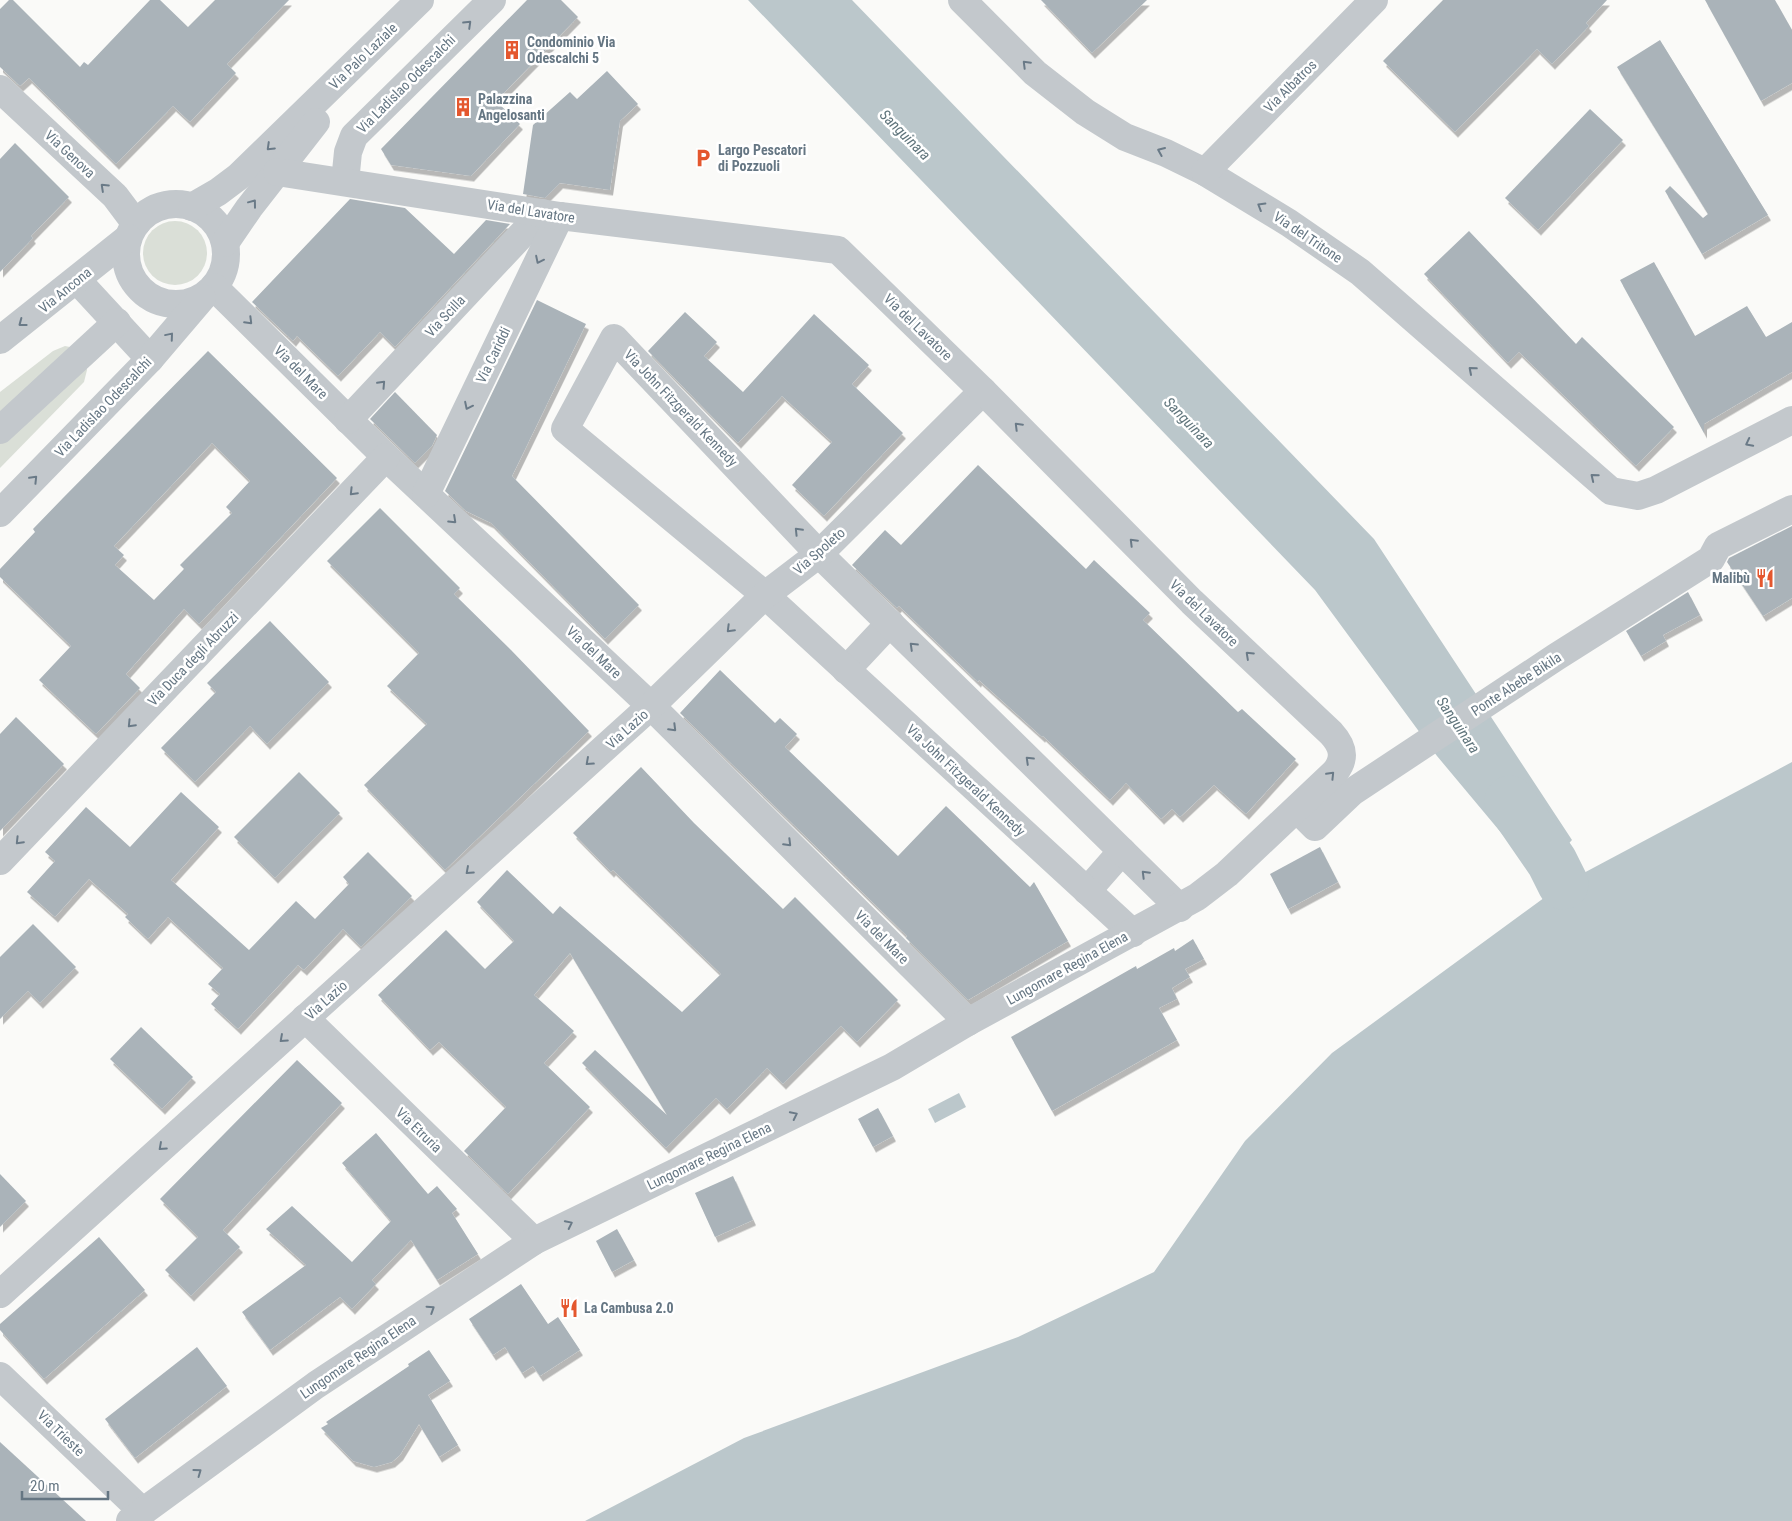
<svg xmlns="http://www.w3.org/2000/svg" width="1792" height="1521" font-family="'Roboto Condensed',sans-serif">
  <style>
    .green { fill: #dadfd7 }
    .water { fill: #bbc7cb }
    .lines { fill: none; stroke-linecap: round; stroke-linejoin: round }
    .river { stroke: #bbc7cb; stroke-width: 51 }
    .building { fill: #aab3b9; fill-rule: evenodd; filter: url(#shadow) }
    .minor { stroke: #c3c8cc; stroke-width: 28 }
    .oneway { stroke: #6a7a87 }
    .labels { text-anchor: middle; stroke-width: 5; stroke-linejoin: round; paint-order: stroke }
    .poi-label { font-size: 14px; font-weight: bold; fill: #657683; stroke: #fff; text-anchor: start }
    .street-label { font-size: 14px; fill: #657683; stroke: #fff }
    .water-label { font-size: 15px; font-style: italic; fill: #60757c; stroke: #fff }
  </style>
  <defs>
    <filter id="shadow"><feDropShadow dx="3" dy="5.5" stdDeviation="0" flood-color="#0004"/></filter>
  </defs>
  <rect width="100%" height="100%" fill="#fafaf8"/>
  <!-- green -->
  <g class="green">
    <circle cx="175" cy="253" r="32"/>
    <path d="M65 346 75 348 87 358V370L84 382 0 468V392L53 351Z"/>
  </g>
  <!-- water -->
  <g class="water">
    <path d="M748 0H852L1374 539 1572 840 1558 855 1533 871 1437 756 1315 590Z"/>
    <path d="M1792 762V1521H585L744 1438 1018 1337 1154 1272 1245 1141 1332 1053 1563 884Z"/>
    <path d="M959 1093 966 1107 935 1123 928 1109Z"/>
  </g>
  <g class="lines">
    <!-- river -->
    <path class="river" d="M1510 801 1552 862 1563 884"/>
  </g>
  <!-- building -->
  <g class="building">
    <path d="M9 0H13L80 67 84 62 88 65 150 0H160L188 27 215 0H289L227 64 236 73 190 122 173 106 116 164 29 78 20 86 0 67V9Z"/>
    <path d="M527 0H561L578 17 496 101 520 124 471 176 391 165 381 149Z"/>
    <path d="M1041 0H1147L1092 53Z"/>
    <path d="M1443 0H1607L1586 23 1589 26 1552 64 1537 49 1455 132 1383 61Z"/>
    <path d="M1705 0H1775L1792 30V83L1761 101Z"/>
    <path d="M1660 40 1768 215 1702 254 1665 191 1670 186 1703 218 1708 214 1617 67Z"/>
    <path d="M607 71 638 104 620 121 610 190 560 183 545 198 523 194 533 125 570 92 577 99Z"/>
    <path d="M1590 109 1623 140 1538 230 1505 198Z"/>
    <path d="M15 143 69 197 31 236 33 238 0 272V159Z"/>
    <path d="M350 199 405 208 454 254 486 220 510 224 395 347 380 332 338 376 297 336 293 341 252 302Z"/>
    <path d="M1469 231 1576 344 1582 337 1674 427 1636 466 1519 352 1508 363 1424 274Z"/>
    <path d="M1654 262 1695 336 1747 306 1766 337 1792 322V372L1704 424V433L1620 280Z"/>
    <path d="M537 300 586 324 512 476 639 605 605 639 491 523 466 511 445 491Z"/>
    <path d="M685 312 717 342 704 356 743 392 814 314 869 365 852 384 903 433 824 516 792 485 832 442 782 396 738 443 648 351Z"/>
    <path d="M208 351 337 478 199 624 184 609 126 674 140 688 96 734 39 680 71 646 0 577V569L35 532 33 529 63 498ZM212 443 250 481 226 507 232 513 180 565 184 569 154 600 115 565 124 555 114 546Z"/>
    <path d="M395 392 437 435 432 446 415 463 370 419Z"/>
    <path d="M978 465 1086 569 1094 560 1150 613 1143 620 1238 712 1242 709 1296 759 1246 814 1214 785 1180 817 1172 809 1161 819 1126 783 1110 800 1043 736 1042 737 979 680 978 682 899 606 897 608 852 565 885 530 901 545Z"/>
    <path d="M380 508 460 588 454 594 511 650 589 731 445 870 364 785 427 724 387 686 419 653 327 561Z"/>
    <path d="M1792 526V598L1763 616 1727 562 1729 558Z"/>
    <path d="M1688 592 1700 615 1663 635 1666 641 1641 656 1626 631Z"/>
    <path d="M270 621 329 682 267 744 250 726 195 782 161 748 216 692 207 683Z"/>
    <path d="M720 670 775 723 780 718 797 734 785 747 898 856 946 806 1030 887 1034 882 1068 941 968 1000 906 938 907 936 680 713Z"/>
    <path d="M16 717 64 764 0 831V734Z"/>
    <path d="M641 767 694 823 783 909 795 897 898 1000 857 1042 841 1026 783 1084 767 1068 727 1109 716 1098 666 1148 582 1063 595 1050 667 1115 570 953 534 995 574 1031 544 1063 590 1107 508 1194 464 1151 506 1107 439 1042 430 1050 378 995 446 930 485 969 514 941 477 902 507 870 553 914 560 906 682 1012 721 974 613 870 611 872 573 833Z"/>
    <path d="M299 772 340 813 275 878 234 837Z"/>
    <path d="M181 792 219 827 171 880 249 950 296 901 315 919 349 884 343 877 368 852 412 896 361 947 343 929 304 970 298 965 238 1029 211 1004 220 994 208 984 223 968 168 917 148 939 125 917 128 914 89 879 55 917 27 892 55 861 45 852 86 807 130 847Z"/>
    <path d="M1320 847 1338 882 1288 909 1270 874Z"/>
    <path d="M33 924 76 967 40 1003 28 991 0 1019V957Z"/>
    <path d="M1193 939 1204 959 1185 969 1190 977 1172 988 1177 999 1159 1008 1177 1040 1052 1111 1011 1037 1136 966 1137 969 1174 948 1175 951Z"/>
    <path d="M141 1027 193 1077 162 1109 110 1059Z"/>
    <path d="M297 1060 342 1103 223 1230 240 1247 191 1296 165 1270 198 1237 160 1199Z"/>
    <path d="M878 1108 893 1136 873 1147 858 1119Z"/>
    <path d="M376 1133 428 1194 437 1186 457 1209 452 1213 478 1254 437 1280 411 1240 372 1280 376 1284 352 1309 340 1297 270 1350 242 1312 306 1265 266 1229 292 1206 352 1262 391 1221 342 1163Z"/>
    <path d="M0 1174 26 1201 0 1227Z"/>
    <path d="M733 1176 753 1220 715 1237 695 1193Z"/>
    <path d="M617 1229 634 1260 612 1272 596 1241Z"/>
    <path d="M99 1237 145 1290 44 1379 0 1330V1324Z"/>
    <path d="M521 1284 548 1324 558 1317 580 1350 540 1376 533 1366 522 1373 505 1347 493 1355 469 1319Z"/>
    <path d="M197 1347 227 1386 135 1458 105 1419Z"/>
    <path d="M429 1350 450 1381 428 1395 458 1445 439 1457 419 1424 400 1455 392 1462 374 1467 353 1461 321 1428 328 1424 326 1422 409 1366 408 1364Z"/>
    <path d="M0 1442 86 1521H0Z"/>
  </g>
  <g class="lines">
    <!-- minor -->
    <g class="minor">
      <path d="M962 0 1035 73 1085 112 1125 137 1166 153 1205 172 1289 223 1360 272 1611 491 1638 496 1656 490 1792 420"/>
      <path d="M0 89 115 196 136 224"/>
      <path d="M1205 172 1374 0"/>
      <path d="M345 182 348 152 354 136 492 0"/>
      <circle cx="176" cy="254" r="50"/>
      <path d="M192 207 218 192 238 177 420 0"/>
      <path d="M225 243 249 208 316 122"/>
      <path d="M77 280 150 359"/>
      <path d="M214 287 386 457 651 706 968 1022"/>
      <path d="M0 340 128 238"/>
      <path d="M348 420 542 213"/>
      <path d="M0 430 117 322"/>
      <path d="M426 494 560 216"/>
      <path d="M0 513 150 359 202 298"/>
      <path d="M846 670 890 623"/>
      <path d="M1297 809 1315 827 1352 792 1556 657 1711 559 1718 546 1792 509"/>
      <path d="M0 861 386 457"/>
      <path d="M1087 891 1122 851"/>
      <path d="M1133 933 765 595 565 429 614 338 819 554 1180 908"/>
      <path d="M305 1018 534 1241"/>
      <path d="M0 1294 651 706 765 595 819 554 983 391"/>
      <path d="M0 1376 143 1512"/>
      <path d="M130 1521 316 1385 534 1241 892 1067 968 1022 1197 897 1227 874 1335 772C1346 758 1343 746 1331 733L1192 602 983 391 838 250 560 216 277 172"/>
    </g>
  </g>
  <!-- one-way arrows -->
  <defs><path id="oneway-chevron" d="M-2-3.5L2.5 0L-2 3.5" fill="none" stroke-width="1.6" stroke-linecap="round" stroke-linejoin="round" transform="scale(1.25)"/></defs>
  <g class="oneway">
    <use href="#oneway-chevron" transform="translate(468 24) rotate(-44)"/>
    <use href="#oneway-chevron" transform="translate(1026 64) rotate(-135)"/>
    <use href="#oneway-chevron" transform="translate(270 147) rotate(136)"/>
    <use href="#oneway-chevron" transform="translate(1161 151) rotate(-157)"/>
    <use href="#oneway-chevron" transform="translate(104 187) rotate(-137)"/>
    <use href="#oneway-chevron" transform="translate(253 203) rotate(-53)"/>
    <use href="#oneway-chevron" transform="translate(1261 206) rotate(-149)"/>
    <use href="#oneway-chevron" transform="translate(539 260) rotate(116)"/>
    <use href="#oneway-chevron" transform="translate(249 321) rotate(45)"/>
    <use href="#oneway-chevron" transform="translate(22 323) rotate(143)"/>
    <use href="#oneway-chevron" transform="translate(170 336) rotate(-50)"/>
    <use href="#oneway-chevron" transform="translate(1472 370) rotate(-139)"/>
    <use href="#oneway-chevron" transform="translate(382 384) rotate(-47)"/>
    <use href="#oneway-chevron" transform="translate(468 406) rotate(116)"/>
    <use href="#oneway-chevron" transform="translate(1018 426) rotate(-135)"/>
    <use href="#oneway-chevron" transform="translate(1749 443) rotate(153)"/>
    <use href="#oneway-chevron" transform="translate(1594 477) rotate(-141)"/>
    <use href="#oneway-chevron" transform="translate(34 479) rotate(-46)"/>
    <use href="#oneway-chevron" transform="translate(353 492) rotate(134)"/>
    <use href="#oneway-chevron" transform="translate(453 520) rotate(43)"/>
    <use href="#oneway-chevron" transform="translate(798 531) rotate(-134)"/>
    <use href="#oneway-chevron" transform="translate(1133 542) rotate(-135)"/>
    <use href="#oneway-chevron" transform="translate(730 629) rotate(135)"/>
    <use href="#oneway-chevron" transform="translate(913 646) rotate(-136)"/>
    <use href="#oneway-chevron" transform="translate(1249 655) rotate(-137)"/>
    <use href="#oneway-chevron" transform="translate(131 724) rotate(134)"/>
    <use href="#oneway-chevron" transform="translate(673 728) rotate(45)"/>
    <use href="#oneway-chevron" transform="translate(1029 760) rotate(-136)"/>
    <use href="#oneway-chevron" transform="translate(589 762) rotate(138)"/>
    <use href="#oneway-chevron" transform="translate(1331 775) rotate(-46)"/>
    <use href="#oneway-chevron" transform="translate(19 841) rotate(134)"/>
    <use href="#oneway-chevron" transform="translate(788 843) rotate(45)"/>
    <use href="#oneway-chevron" transform="translate(469 871) rotate(138)"/>
    <use href="#oneway-chevron" transform="translate(1145 874) rotate(-135)"/>
    <use href="#oneway-chevron" transform="translate(283 1039) rotate(138)"/>
    <use href="#oneway-chevron" transform="translate(794 1115) rotate(-26)"/>
    <use href="#oneway-chevron" transform="translate(162 1147) rotate(138)"/>
    <use href="#oneway-chevron" transform="translate(569 1224) rotate(-26)"/>
    <use href="#oneway-chevron" transform="translate(431 1309) rotate(-33)"/>
    <use href="#oneway-chevron" transform="translate(198 1472) rotate(-36)"/>
  </g>
  <!-- icons -->
  <defs>
    <g id="building-bare" transform="scale(1.5)"><path d="M-4-6H4V6H1V3H-1V6H-4ZM-2.5-4.3h1.7v1.8h-1.7ZM.8-4.3h1.7v1.8H.8ZM-2.5-1h1.7V.8h-1.7ZM.8-1h1.7V.8H.8Z" fill="#e4572e" stroke="#fff" stroke-width="2.5" paint-order="stroke"/></g>
    <g id="parking-bare" transform="scale(1.5)"><path d="M-3.5-5.5H1a3.5 3.5 0 0 1 0 7H-1V5.5H-3.5ZM-1-3.4V-.6H.8a1.4 1.4 0 0 0 0-2.8Z" fill="#e4572e" stroke="#fff" stroke-width="2.5" paint-order="stroke"/></g>
    <g id="restaurant-bare" transform="scale(1.5)"><path d="M-5-6h1v4h1v-4h1v4h1v-4h1v5L-1.5 .5V6h-2V.5L-5-1ZM5-6V6H3V1.5H1.5Q1.5-4 5-6Z" fill="#e4572e" stroke="#fff" stroke-width="2.5" paint-order="stroke"/></g>
  </defs>
  <g fill-rule="evenodd">
    <use href="#building-bare" x="512" y="50"/>
    <use href="#building-bare" x="463" y="107"/>
    <use href="#parking-bare" x="703" y="158"/>
    <use href="#restaurant-bare" x="1765" y="578"/>
    <use href="#restaurant-bare" x="569" y="1308"/>
  </g>
  <g class="labels">
    <!-- poi labels -->
    <g class="poi-label">
      <text x="527" y="47">Condominio Via<tspan x="527" dy="16">Odescalchi 5</tspan></text>
      <text x="478" y="104">Palazzina<tspan x="478" dy="16">Angelosanti</tspan></text>
      <text x="718" y="155">Largo Pescatori<tspan x="718" dy="16">di Pozzuoli</tspan></text>
      <text x="1750" y="583" text-anchor="end">Malibù</text>
      <text x="584" y="1313">La Cambusa 2.0</text>
    </g>
    <!-- street labels -->
    <g class="street-label">
      <text transform="translate(363 56) rotate(-44)" y="5">Via Palo Laziale</text>
      <text transform="translate(406 84) rotate(-45)" y="5">Via Ladislao Odescalchi</text>
      <text transform="translate(1290 86) rotate(-45)" y="5">Via Albatros</text>
      <text transform="translate(70 154) rotate(43)" y="5">Via Genova</text>
      <text transform="translate(531 211) rotate(9)" y="5">Via del Lavatore</text>
      <text transform="translate(1308 237) rotate(34)" y="5">Via del Tritone</text>
      <text transform="translate(65 290) rotate(-39)" y="5">Via Ancona</text>
      <text transform="translate(445 316) rotate(-47)" y="5">Via Scilla</text>
      <text transform="translate(918 327) rotate(44)" y="5">Via del Lavatore</text>
      <text transform="translate(493 355) rotate(-64)" y="5">Via Cariddi</text>
      <text transform="translate(301 372) rotate(45)" y="5">Via del Mare</text>
      <text transform="translate(103 407) rotate(-46)" y="5">Via Ladislao Odescalchi</text>
      <text transform="translate(681 408) rotate(46)" y="5">Via John Fitzgerald Kennedy</text>
      <text transform="translate(819 551) rotate(-41)" y="5">Via Spoleto</text>
      <text transform="translate(1204 613) rotate(44)" y="5">Via del Lavatore</text>
      <text transform="translate(594 652) rotate(43)" y="5">Via del Mare</text>
      <text transform="translate(193 659) rotate(-46)" y="5">Via Duca degli Abruzzi</text>
      <text transform="translate(1516 684) rotate(-33)" y="5">Ponte Abebe Bikila</text>
      <text transform="translate(627 729) rotate(-42)" y="5">Via Lazio</text>
      <text transform="translate(966 780) rotate(43)" y="5">Via John Fitzgerald Kennedy</text>
      <text transform="translate(882 937) rotate(45)" y="5">Via del Mare</text>
      <text transform="translate(1067 968) rotate(-29)" y="5">Lungomare Regina Elena</text>
      <text transform="translate(326 1000) rotate(-42)" y="5">Via Lazio</text>
      <text transform="translate(419 1130) rotate(44)" y="5">Via Etruria</text>
      <text transform="translate(709 1156) rotate(-26)" y="5">Lungomare Regina Elena</text>
      <text transform="translate(358 1357) rotate(-34)" y="5">Lungomare Regina Elena</text>
      <text transform="translate(61 1433) rotate(44)" y="5">Via Trieste</text>
    </g>
    <!-- water labels -->
    <g class="water-label">
      <text transform="translate(905 135) rotate(45)" y="5">Sanguinara</text>
      <text transform="translate(1189 423) rotate(46)" y="5">Sanguinara</text>
      <text transform="translate(1458 725) rotate(56)" y="5">Sanguinara</text>
    </g>
  </g>
  <!-- scale -->
  <path d="M22 1491v8h86v-8" fill="none" stroke="#657683" stroke-width="2.5"/>
  <text x="30" y="1491" font-size="15" fill="#657683" stroke="#ffffff" stroke-width="4" paint-order="stroke">20 m</text>
</svg>
